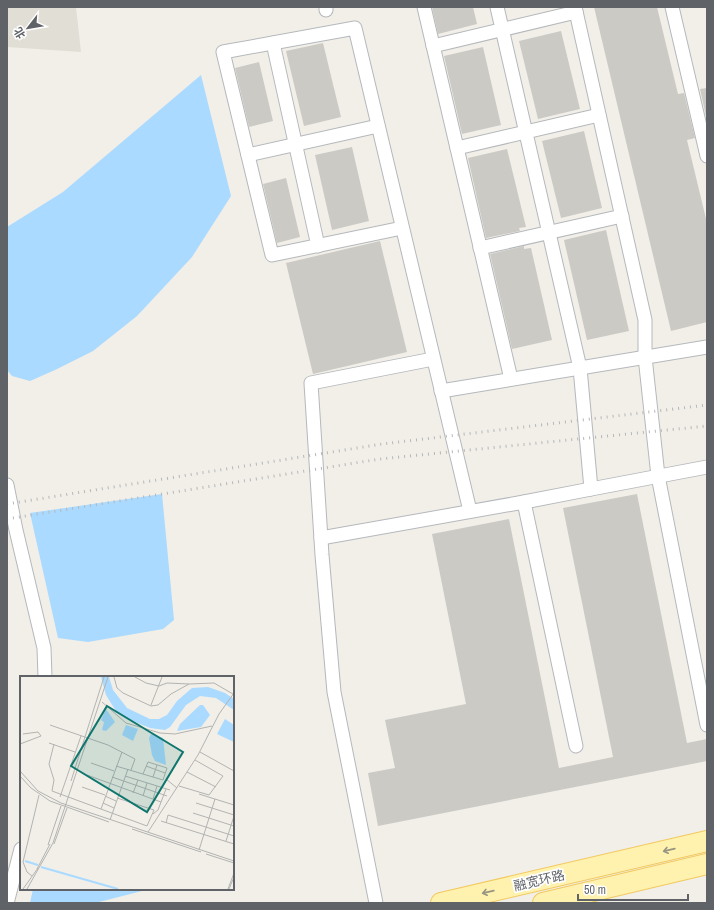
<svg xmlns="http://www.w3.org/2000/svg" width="714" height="910" font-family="'Archivo Narrow','Noto Sans SC',sans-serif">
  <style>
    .education { fill: #e1ded6 }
    .water { fill: #aadaff }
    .building { fill: #cccac5 }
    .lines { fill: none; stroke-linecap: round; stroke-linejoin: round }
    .minor-casing { stroke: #b5b8bc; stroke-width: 15 }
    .primary-casing { stroke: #f2c960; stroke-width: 22 }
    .minor { stroke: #fff; stroke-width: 13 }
    .primary { stroke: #fff2af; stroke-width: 20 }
    .rail { stroke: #b6b7b8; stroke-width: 3; stroke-dasharray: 1 5; stroke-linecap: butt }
    .oneway { stroke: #979581 }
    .labels { text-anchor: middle; stroke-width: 3.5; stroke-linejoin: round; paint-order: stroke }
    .street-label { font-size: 13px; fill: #5f6368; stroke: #fff }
    .inset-river { fill: none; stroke: #aadaff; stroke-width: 2 }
    .inset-road { fill: none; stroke: #b3b3b1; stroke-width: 1 }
    .view { fill: #0f766e; fill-opacity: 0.15; stroke: #0f766e; stroke-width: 2 }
    .inset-edge { fill: none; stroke: #5f6368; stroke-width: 2 }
  </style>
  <rect width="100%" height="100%" fill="#f1efe8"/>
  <!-- education -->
  <path class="education" d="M7 7H76L81 52 7 47Z"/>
  <!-- water -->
  <g class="water">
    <path d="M201 75 231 196 192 257 137 316 93 351 55 370 30 381 12 376 7 370V227L63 192Z"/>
    <path d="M162 494 174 620 163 629 88 642 58 638 30 513Z"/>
    <path d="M33 889H150L95 903H30Z"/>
  </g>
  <!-- building -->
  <g class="building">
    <path d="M432 7H473L477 24 438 34Z"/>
    <path d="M594 7H657L678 94 684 93 695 138 687 140 707 223V322L671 331Z"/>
    <path d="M561 31 580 109 538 119 519 41Z"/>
    <path d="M323 43 341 117 304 126 286 51Z"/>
    <path d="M483 47 501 125 462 134 444 56Z"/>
    <path d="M259 62 273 121 249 127 235 68Z"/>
    <path d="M707 88V121L700 89Z"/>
    <path d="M584 131 602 208 561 218 542 141Z"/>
    <path d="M352 147 369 221 332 230 315 155Z"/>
    <path d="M507 149 526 227 519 228 520 231 486 238 468 158Z"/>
    <path d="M286 178 300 237 277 243 263 184Z"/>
    <path d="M606 230 629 331 587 340 564 240Z"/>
    <path d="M380 241 407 352 313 374 286 263Z"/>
    <path d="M524 246V249L531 248 552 340 512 349 490 254Z"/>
    <path d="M637 494 687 743 707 739V761L378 826 368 773 395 768 385 720 466 704 432 534 509 519 559 768 613 757 563 508Z"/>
  </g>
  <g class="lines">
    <!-- minor casing -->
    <g class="minor-casing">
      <g id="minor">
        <path d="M326 7V10"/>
        <path d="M424 7 511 379"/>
        <path d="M497 7 580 368 591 489"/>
        <path d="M575 7 645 320V357L658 476 707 725"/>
        <path d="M672 7 707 156"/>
        <path d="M273 43 318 246"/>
        <path d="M433 46 576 12"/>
        <path d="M457 148 599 115"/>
        <path d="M248 155 378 126"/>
        <path d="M402 228 272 255 223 52 355 28 470 511"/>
        <path d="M480 248 622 216"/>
        <path d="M441 391 707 347"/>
        <path d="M7 485 16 530 44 648 45 677"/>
        <path d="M524 502 576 746"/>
        <path d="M321 538 524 502 591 489 707 467"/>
        <path d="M7 903 21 849"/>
        <path d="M376 903 334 692 322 555 311 383 433 359"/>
      </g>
    </g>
    <!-- primary casing -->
    <g class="primary-casing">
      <g id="primary">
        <path d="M441 903 707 841"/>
        <path d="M543 903 707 864"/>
      </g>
    </g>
    <!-- minor -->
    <use href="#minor" class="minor"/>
    <!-- primary -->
    <use href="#primary" class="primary"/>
    <!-- rail -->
    <g class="rail">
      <path d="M7 504 382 444 707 405"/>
      <path d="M7 519 380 459 707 426"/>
    </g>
  </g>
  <!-- one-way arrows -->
  <defs><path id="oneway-shaft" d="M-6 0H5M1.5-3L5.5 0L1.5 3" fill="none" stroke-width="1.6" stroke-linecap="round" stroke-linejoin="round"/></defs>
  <g class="oneway">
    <use href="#oneway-shaft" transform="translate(669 850) rotate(167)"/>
    <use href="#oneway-shaft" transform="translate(488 892) rotate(167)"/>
  </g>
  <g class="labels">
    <!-- street labels -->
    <g class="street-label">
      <text transform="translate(539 880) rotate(-13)" y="5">融宽环路</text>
    </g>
  </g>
  <!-- overview -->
  <g transform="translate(20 676)">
    <rect width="214" height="214" fill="#f1efe8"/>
    <path d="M81 1H89L93 14 107 32 130 43H139L147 39 157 25 172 12 188 11 205 17 214 23V34L196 22 180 20 166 29 150 51 145 54 130 52 105 42 96 35 86 19ZM180 29H183L190 39 181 51 157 55 160 48ZM86 33 95 46 86 55 82 54 84 46 81 44ZM205 43 214 49V66L197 58ZM106 49 118 53 113 65 102 59ZM134 58 143 62 146 89 135 85 132 79 129 62 131 58Z" fill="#aadaff"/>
    <path class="inset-river" d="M5 185 18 189M21 191 98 213"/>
    <path class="inset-road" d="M94 1 97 12 103 17 131 30 138 29 151 18 169 8 194 7 213 18M115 1 126 7 139 10 147 7 169 8M82 26 106 47 140 57 155 58 192 50M131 29 142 1M30 49 88 69 115 83 111 94M29 67 55 76M0 68 21 60 18 56 3 58M34 68 29 88 34 104 32 115 127 150 134 134 97 122M180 76 214 95M71 87 94 95M96 90 143 104 147 92 128 86 123 98M126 90 145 97M0 95 18 115 41 127 214 185M167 96 196 111M67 99 141 126M0 100 11 112 30 125 89 146M105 100 150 114M92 101 147 120M133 101 137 89M146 103 157 112M51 105 84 1M159 110 189 119 203 100 175 84M62 111 85 119M113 117 118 104M179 118 214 129M85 120 96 125M123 120 127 107M40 121 61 60M133 123 137 110M83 127 94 132M176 127 214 139M81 133 102 76M173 137 214 150M133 138 138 134 146 113M90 144 108 93M141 145 214 168M146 147 148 139 214 160M112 153 181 176M128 156 178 79 199 38 214 17M206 165 214 140M34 168 47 132M28 169 41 130M179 174 195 123M186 178 214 187M17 193 30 168M12 200 7 196 3 186 19 119M3 213 18 192M7 213 33 167 88 1M208 213 214 197M209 213 214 201"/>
    <path class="view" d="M87 30 163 76 127 136 51 90Z"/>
    <rect width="214" height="214" class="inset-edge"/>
  </g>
  <!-- border -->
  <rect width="714" height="910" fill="none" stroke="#5f6368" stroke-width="16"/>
  <!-- north arrow -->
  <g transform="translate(28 28) rotate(239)" stroke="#ffffff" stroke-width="3" paint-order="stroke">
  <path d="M0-3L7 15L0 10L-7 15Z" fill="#5f6368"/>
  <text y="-6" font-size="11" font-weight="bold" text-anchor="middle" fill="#5f6368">北</text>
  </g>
  <!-- scale -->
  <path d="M578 894v6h110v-6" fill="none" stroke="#5f6368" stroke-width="2"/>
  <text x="584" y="894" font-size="12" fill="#5f6368" stroke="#ffffff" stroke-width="3" paint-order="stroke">50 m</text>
</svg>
